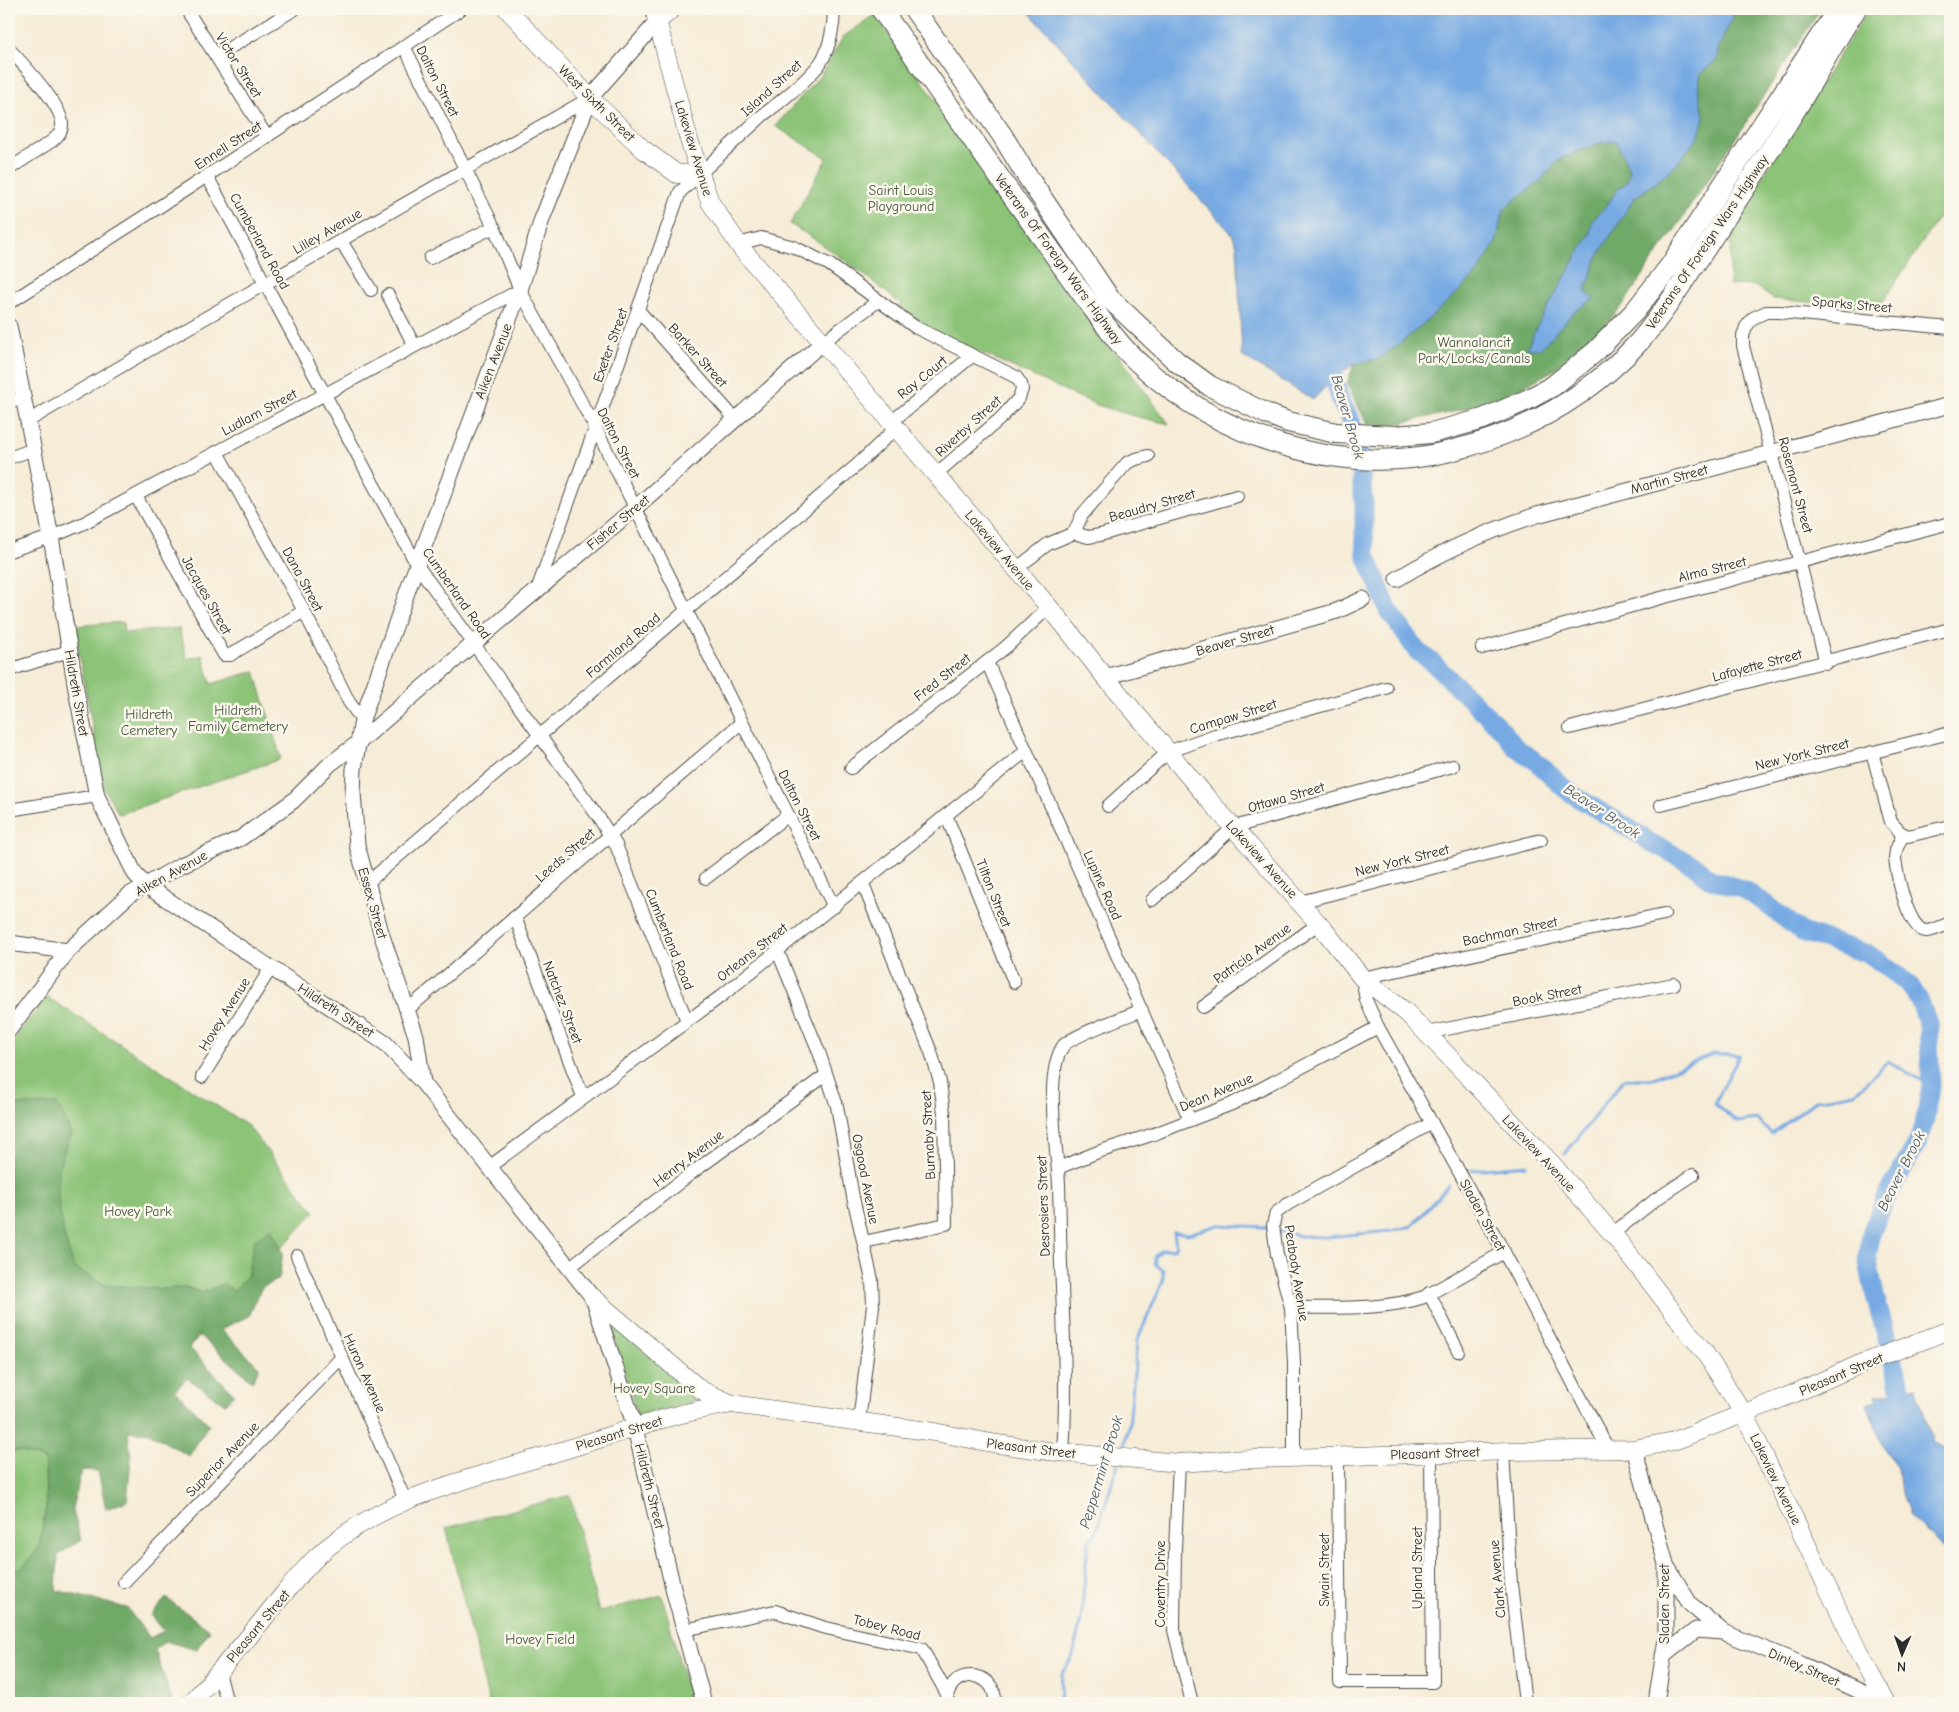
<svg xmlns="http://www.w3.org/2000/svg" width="1959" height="1712" font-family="'Comic Neue',sans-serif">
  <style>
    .green { fill: #8bc377; stroke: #5b7751 }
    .forest { fill: #70a968; stroke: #4e6a4a }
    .water { fill: #77aae3; stroke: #516a87 }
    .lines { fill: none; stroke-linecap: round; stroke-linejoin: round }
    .stream { stroke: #77aae3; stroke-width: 3 }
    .river { stroke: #77aae3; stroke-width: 19 }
    .minor-casing { stroke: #494845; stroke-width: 14 }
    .tertiary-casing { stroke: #494845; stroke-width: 17 }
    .secondary-casing { stroke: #494845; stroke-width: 19 }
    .primary-casing { stroke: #494845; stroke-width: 22 }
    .minor { stroke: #fff; stroke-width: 12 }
    .tertiary { stroke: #fff; stroke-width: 15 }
    .secondary { stroke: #fff; stroke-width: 18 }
    .primary { stroke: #fff; stroke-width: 20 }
    .labels { text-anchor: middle; stroke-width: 5; stroke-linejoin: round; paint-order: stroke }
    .street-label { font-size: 14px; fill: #2b2b2b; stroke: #fbf7ec }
    .park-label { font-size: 14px; fill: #485942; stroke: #fbf7ec }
    .water-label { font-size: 15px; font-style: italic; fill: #46576b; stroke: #fbf7ec }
  </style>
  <rect width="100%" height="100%" fill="#fbf7ec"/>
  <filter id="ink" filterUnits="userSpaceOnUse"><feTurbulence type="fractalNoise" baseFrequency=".02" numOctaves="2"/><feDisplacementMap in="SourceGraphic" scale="10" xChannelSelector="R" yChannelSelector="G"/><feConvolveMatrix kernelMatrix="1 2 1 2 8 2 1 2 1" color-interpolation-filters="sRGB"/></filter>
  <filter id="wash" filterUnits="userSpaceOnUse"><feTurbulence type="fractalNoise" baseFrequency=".0096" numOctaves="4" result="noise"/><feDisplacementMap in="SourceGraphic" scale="20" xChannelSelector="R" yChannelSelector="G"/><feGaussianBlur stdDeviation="1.12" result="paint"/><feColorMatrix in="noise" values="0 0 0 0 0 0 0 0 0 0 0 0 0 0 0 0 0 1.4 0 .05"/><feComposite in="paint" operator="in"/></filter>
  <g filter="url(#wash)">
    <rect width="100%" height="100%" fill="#f6ecd7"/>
    <!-- green -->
    <g class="green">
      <path d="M1869 9H1950V205L1946 206 1879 308 1773 299 1755 286 1729 285 1731 234 1739 213Z"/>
      <path d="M875 15 1097 326 1169 424 1134 416 1097 405 926 328 897 309 901 304C865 275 829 247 790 224L827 158 775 126 821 75 843 37Z"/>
      <path d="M123 622 124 633 179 628 187 659 203 655 211 684 255 671 281 759 119 814 104 789 74 626Z"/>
      <path d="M47 997 248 1126 315 1212 62 1484 9 1391V1045Z"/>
      <path d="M614 1326 703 1399 638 1417 612 1330Z"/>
      <path d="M9 1451H19L45 1460 46 1507 39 1548 22 1568 9 1569Z"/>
      <path d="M570 1495 599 1612 662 1595 689 1697 669 1703H489L446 1528Z"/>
    </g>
    <!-- forest -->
    <g class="forest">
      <path d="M1734 9H1821L1668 240 1662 247 1623 305 1603 328 1554 370 1501 399 1449 413 1389 425 1367 424 1347 384 1354 364 1378 359 1398 345 1431 317 1496 242 1504 208 1539 182 1560 159 1599 143 1616 141 1630 171 1627 182 1617 190 1607 205 1592 221 1590 234 1564 279 1528 349 1541 348 1574 312 1593 299 1585 291 1599 254 1635 197 1658 181 1678 163 1699 135 1704 117 1698 88 1701 73 1716 61 1719 46 1734 14Z"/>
      <path d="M57 1104 72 1134C48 1177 59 1223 74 1267L105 1285 165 1289 186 1287 202 1293 222 1284 234 1290 247 1277 254 1241 271 1228 283 1253 279 1279 262 1287 249 1316 221 1329 260 1368 252 1381 198 1334 189 1347 234 1394 225 1404 187 1378 175 1391 209 1424 189 1456 149 1433 128 1431 131 1459 127 1501 106 1509 98 1471 82 1470 72 1508 81 1540 58 1555 56 1590 127 1608 150 1638 164 1631 151 1615 166 1598 210 1630 196 1650 165 1641 155 1650 172 1701 171 1703H9V1569L22 1568 39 1548 46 1507 45 1460 19 1451H9V1105Z"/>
    </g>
    <!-- water -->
    <g class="water">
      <path d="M1026 9H1734V14L1719 46 1716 61 1701 73 1698 88 1704 117 1699 135 1678 163 1658 181 1635 197 1599 254 1585 291 1594 299 1574 312 1541 348 1527 349 1537 326 1590 234 1592 221 1607 205 1617 190 1627 182 1630 171 1616 141 1599 143 1560 159 1539 182 1504 208 1496 242 1476 275 1431 317 1398 345 1378 359 1354 364 1334 378 1313 400 1242 356 1237 246 1232 234Z"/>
      <path d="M1915 1386 1933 1442 1950 1453V1553L1909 1516 1901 1493 1898 1467 1883 1447 1867 1404 1878 1400 1876 1395Z"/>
    </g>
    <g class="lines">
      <!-- stream -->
      <g class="stream">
        <path d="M1565 1154 1624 1079H1651L1713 1054 1739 1055 1715 1104 1737 1122 1756 1119 1772 1134 1816 1100 1855 1093 1888 1061 1931 1086"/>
        <path d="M1472 1170 1527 1165"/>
        <path d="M1277 1231 1301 1236 1326 1237 1391 1231 1412 1226 1449 1185"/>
        <path d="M1122 1451 1129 1427 1137 1341 1163 1281V1270L1155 1264V1256L1162 1250 1174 1249 1176 1245 1174 1232 1188 1234 1219 1225 1264 1227 1271 1229"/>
        <path d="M1060 1703 1062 1674 1073 1656 1081 1619 1088 1543 1096 1533 1118 1464"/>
      </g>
      <!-- river -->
      <path class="river" d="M1333 352 1334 378 1341 402 1351 420 1362 466V492L1364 502V535L1366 555 1388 609 1417 651 1431 661 1504 732 1515 747 1537 762 1565 789 1578 798 1642 836 1651 844 1664 849 1698 868 1708 878 1744 890 1765 903 1802 932 1865 953 1877 960 1909 984 1919 1000 1928 1023 1931 1086 1925 1119 1918 1142 1884 1202 1872 1231 1867 1257 1875 1296 1897 1373 1906 1415"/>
    </g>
  </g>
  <g filter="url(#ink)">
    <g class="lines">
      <!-- minor casing -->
      <g class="minor-casing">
        <g id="minor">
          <path d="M186 9 267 137"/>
          <path d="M404 46 494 227 520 290 596 429 834 907"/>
          <path d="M9 49C22 63 63 106 62 125 62 132 57 137 52 141L9 169"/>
          <path d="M216 56 295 9"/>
          <path d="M207 176 417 565 599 818 616 845 687 1021"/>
          <path d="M341 241 371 290"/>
          <path d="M738 244 761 238 794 247 830 265 915 327 1016 377 1021 384 1022 389 1019 398 1001 418 936 474"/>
          <path d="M430 258 494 227"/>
          <path d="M388 295 414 345"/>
          <path d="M9 303 187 189 461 9"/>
          <path d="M638 310 736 420"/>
          <path d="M823 342 878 301"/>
          <path d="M9 403 23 398"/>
          <path d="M28 421 144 353 590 98"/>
          <path d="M891 422 972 356"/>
          <path d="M217 452 304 611 349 702 362 720"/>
          <path d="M9 458 34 449"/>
          <path d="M136 496 224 655H230L304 611"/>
          <path d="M1074 533 1088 537 1100 535 1237 496"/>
          <path d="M9 551 51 537 82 524 520 290"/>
          <path d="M1016 569 1048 544 1074 533 1082 515 1127 463 1136 459 1148 456"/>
          <path d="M537 590 680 192 763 115C778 104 810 78 821 62 830 47 834 26 834 9"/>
          <path d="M1482 648 1657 599 1950 523"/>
          <path d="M987 662 1190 1120"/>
          <path d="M1826 663 1743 346V336L1746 327 1753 318 1766 312H1779L1950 328"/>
          <path d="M9 670 69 651"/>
          <path d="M1570 728 1950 629"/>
          <path d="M1872 752 1891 822 1900 832 1908 836 1950 826"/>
          <path d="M851 768 1006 647 1049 607"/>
          <path d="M1661 805 1950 733"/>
          <path d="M1108 806 1168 752 1215 735 1386 688"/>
          <path d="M9 810 97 796"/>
          <path d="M946 815 1014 982"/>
          <path d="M1903 834 1896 850 1895 859C1897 874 1908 932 1927 931 1935 930 1943 926 1950 923"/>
          <path d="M706 878 788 815"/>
          <path d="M367 883 857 465 896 428"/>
          <path d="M863 884 931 1052 940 1082 944 1113 946 1224 864 1242"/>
          <path d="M1152 900 1234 827 1453 766"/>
          <path d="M1300 902 1541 840"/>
          <path d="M515 917 583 1097"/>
          <path d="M778 952 819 1052 837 1106 853 1197 872 1280 873 1306 859 1422"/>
          <path d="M1203 1007 1318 924"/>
          <path d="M407 1010 742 722"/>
          <path d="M1426 1033 1674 984"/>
          <path d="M202 1077 271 968"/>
          <path d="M489 1167 720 997 1026 751"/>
          <path d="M1058 1168 1098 1152 1154 1134 1232 1104 1378 1027"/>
          <path d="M1612 1234 1655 1200 1693 1175"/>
          <path d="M297 1256 406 1502"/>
          <path d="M570 1267 689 1175 826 1075"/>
          <path d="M1429 1293 1458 1351"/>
          <path d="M1291 1308C1334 1307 1382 1311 1424 1297L1504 1252"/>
          <path d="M1503 1451 1511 1584 1525 1703"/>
          <path d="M1609 1451 1504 1252 1378 1027 1366 1000 1362 978 1664 914"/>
          <path d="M1063 1452C1067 1397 1064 1342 1062 1286 1060 1252 1060 1218 1059 1184 1057 1149 1044 1075 1063 1046 1071 1036 1127 1016 1142 1010"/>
          <path d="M1338 1457 1340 1682H1433L1431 1453"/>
          <path d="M1294 1458V1363L1291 1308 1277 1255 1273 1225 1276 1213 1288 1204 1432 1123"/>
          <path d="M1179 1463 1175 1549 1174 1630 1192 1703"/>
          <path d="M124 1582 342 1357"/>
          <path d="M826 1628 922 1649 947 1694"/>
          <path d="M684 1630 775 1611 822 1627"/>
          <path d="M219 1672 227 1703"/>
          <path d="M947 1703C945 1667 997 1667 995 1703"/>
        </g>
      </g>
      <!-- tertiary casing -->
      <g class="tertiary-casing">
        <g id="tertiary">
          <path d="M9 326 51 537 77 695 97 796 135 874 145 885 385 1043 423 1083 593 1298 634 1424 675 1596 704 1703"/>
          <path d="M1397 579C1441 552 1487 531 1537 515L1950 405"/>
          <path d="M1105 677 1337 611 1363 599"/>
          <path d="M9 943 68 951"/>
          <path d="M9 1030 68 951 129 895 179 866 241 838 293 801 330 764 358 743 472 645 635 508 823 342"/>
          <path d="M423 1083 416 1036 382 936 357 845 353 793 354 769 362 720 411 581 520 290 542 219 590 98 658 21"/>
          <path d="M1634 1449 1666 1564V1639L1656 1703"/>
          <path d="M1668 1568 1690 1604 1723 1632"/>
          <path d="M1663 1656 1696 1630 1723 1632 1801 1664 1885 1703"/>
        </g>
      </g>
      <!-- secondary casing -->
      <g class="secondary-casing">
        <g id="secondary">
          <path d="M507 9 590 98 643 149 677 174 700 173"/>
          <path d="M654 9 689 140 700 173 710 202 741 248 838 360 1060 620 1105 677 1209 800 1325 931 1362 978 1407 1013 1551 1163 1616 1238 1705 1353 1744 1414 1860 1655 1886 1703"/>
          <path d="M658 21 672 9"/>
          <path d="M593 1298 701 1390 732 1404"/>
          <path d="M191 1703C219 1672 246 1641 272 1608 289 1588 307 1564 328 1547 393 1493 482 1476 561 1451 618 1434 673 1412 732 1404L934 1432 997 1444 1048 1451 1179 1463 1223 1460 1512 1451 1634 1449 1674 1441 1793 1394 1858 1365 1950 1330"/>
        </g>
      </g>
      <!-- primary casing -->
      <g class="primary-casing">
        <g id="primary">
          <path d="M881 9C926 74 972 139 1018 204 1040 234 1061 265 1083 295 1101 319 1118 345 1141 365 1221 438 1339 477 1446 452 1520 435 1586 399 1638 343 1664 314 1685 278 1707 246 1735 203 1764 160 1791 117 1814 81 1832 44 1856 9"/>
          <path d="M914 9 1002 135 1025 173 1110 299 1177 362 1210 386 1267 414 1288 422 1336 433 1394 436 1431 433 1483 419 1527 400 1553 386 1596 351 1635 311 1670 266 1838 9"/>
        </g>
      </g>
      <!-- minor -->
      <use href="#minor" class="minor"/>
      <!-- tertiary -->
      <use href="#tertiary" class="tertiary"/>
      <!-- secondary -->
      <use href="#secondary" class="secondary"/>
      <!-- primary -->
      <use href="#primary" class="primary"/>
    </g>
  </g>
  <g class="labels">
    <!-- street labels -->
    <g class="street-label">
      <text transform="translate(239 65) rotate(58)" y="5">Victor Street</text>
      <text transform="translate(438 81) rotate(63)" y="5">Dalton Street</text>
      <text transform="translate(771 88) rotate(-42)" y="5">Island Street</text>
      <text transform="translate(597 103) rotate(45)" y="5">West Sixth Street</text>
      <text transform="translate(228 145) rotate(-33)" y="5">Ennell Street</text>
      <text transform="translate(694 148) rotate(73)" y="5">Lakeview Avenue</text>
      <text transform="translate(327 231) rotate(-30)" y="5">Lilley Avenue</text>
      <text transform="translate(260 241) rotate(61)" y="5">Cumberland Road</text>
      <text transform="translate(1707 242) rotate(-56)" y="5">Veterans Of Foreign Wars Highway</text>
      <text transform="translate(1059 259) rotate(54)" y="5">Veterans Of Foreign Wars Highway</text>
      <text transform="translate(1852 304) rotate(5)" y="5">Sparks Street</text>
      <text transform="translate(610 345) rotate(-70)" y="5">Exeter Street</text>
      <text transform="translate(698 355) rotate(48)" y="5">Barker Street</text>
      <text transform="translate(493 361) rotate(-69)" y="5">Aiken Avenue</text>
      <text transform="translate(922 377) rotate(-39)" y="5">Ray Court</text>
      <text transform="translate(259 412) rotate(-28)" y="5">Ludlam Street</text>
      <text transform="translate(968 426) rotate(-42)" y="5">Riverby Street</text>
      <text transform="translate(619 443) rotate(63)" y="5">Dalton Street</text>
      <text transform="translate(1669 479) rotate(-15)" y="5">Martin Street</text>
      <text transform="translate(1796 485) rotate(75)" y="5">Rosemont Street</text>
      <text transform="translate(1152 505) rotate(-16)" y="5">Beaudry Street</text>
      <text transform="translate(618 522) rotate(-40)" y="5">Fisher Street</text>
      <text transform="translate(1000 550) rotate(50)" y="5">Lakeview Avenue</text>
      <text transform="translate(1712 569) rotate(-14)" y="5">Alma Street</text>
      <text transform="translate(303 579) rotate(62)" y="5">Dana Street</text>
      <text transform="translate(457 593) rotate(55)" y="5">Cumberland Road</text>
      <text transform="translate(207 595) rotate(61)" y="5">Jacques Street</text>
      <text transform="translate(1235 640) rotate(-16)" y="5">Beaver Street</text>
      <text transform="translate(623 645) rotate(-40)" y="5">Farmland Road</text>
      <text transform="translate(1757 665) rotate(-15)" y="5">Lafayette Street</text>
      <text transform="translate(942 677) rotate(-38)" y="5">Fred Street</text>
      <text transform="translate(77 693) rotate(80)" y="5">Hildreth Street</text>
      <text transform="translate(1233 716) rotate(-17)" y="5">Campaw Street</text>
      <text transform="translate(1802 754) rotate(-14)" y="5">New York Street</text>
      <text transform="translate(1286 797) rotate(-16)" y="5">Ottawa Street</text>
      <text transform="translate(800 805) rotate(63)" y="5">Dalton Street</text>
      <text transform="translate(565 855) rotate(-41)" y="5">Leeds Street</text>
      <text transform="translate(1262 859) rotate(48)" y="5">Lakeview Avenue</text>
      <text transform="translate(1402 860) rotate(-14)" y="5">New York Street</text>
      <text transform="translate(171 873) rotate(-29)" y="5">Aiken Avenue</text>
      <text transform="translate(1103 885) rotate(66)" y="5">Lupine Road</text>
      <text transform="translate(994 893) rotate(68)" y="5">Tilton Street</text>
      <text transform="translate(373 903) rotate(74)" y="5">Essex Street</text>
      <text transform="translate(1510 931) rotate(-12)" y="5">Bachman Street</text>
      <text transform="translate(670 939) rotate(68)" y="5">Cumberland Road</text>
      <text transform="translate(752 952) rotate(-38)" y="5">Orleans Street</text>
      <text transform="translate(1252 953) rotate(-36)" y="5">Patricia Avenue</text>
      <text transform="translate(1547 995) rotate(-11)" y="5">Book Street</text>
      <text transform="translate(563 1002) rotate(69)" y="5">Natchez Street</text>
      <text transform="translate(336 1010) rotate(33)" y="5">Hildreth Street</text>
      <text transform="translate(224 1014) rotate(-58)" y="5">Hovey Avenue</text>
      <text transform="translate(1216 1092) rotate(-23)" y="5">Dean Avenue</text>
      <text transform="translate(928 1135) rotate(-93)" y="5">Burnaby Street</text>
      <text transform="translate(1539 1153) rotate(47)" y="5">Lakeview Avenue</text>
      <text transform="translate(688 1158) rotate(-37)" y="5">Henry Avenue</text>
      <text transform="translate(866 1179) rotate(79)" y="5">Osgood Avenue</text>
      <text transform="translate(1043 1206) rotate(-92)" y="5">Desrosiers Street</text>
      <text transform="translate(1483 1215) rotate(61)" y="5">Sladen Street</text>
      <text transform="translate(1297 1273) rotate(81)" y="5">Peabody Avenue</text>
      <text transform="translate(365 1373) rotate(66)" y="5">Huron Avenue</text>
      <text transform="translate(1841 1374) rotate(-23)" y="5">Pleasant Street</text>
      <text transform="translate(619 1433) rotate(-17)" y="5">Pleasant Street</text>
      <text transform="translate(1031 1448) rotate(7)" y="5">Pleasant Street</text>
      <text transform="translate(1435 1453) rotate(-2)" y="5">Pleasant Street</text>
      <text transform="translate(222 1459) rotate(-46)" y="5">Superior Avenue</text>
      <text transform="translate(1776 1479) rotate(64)" y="5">Lakeview Avenue</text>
      <text transform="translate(650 1486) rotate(76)" y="5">Hildreth Street</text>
      <text transform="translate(1417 1568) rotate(-90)" y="5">Upland Street</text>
      <text transform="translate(1324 1570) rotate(-90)" y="5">Swain Street</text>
      <text transform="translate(1497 1579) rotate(-95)" y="5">Clark Avenue</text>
      <text transform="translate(1160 1584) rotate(-90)" y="5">Coventry Drive</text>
      <text transform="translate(1664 1604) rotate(-90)" y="5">Sladen Street</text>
      <text transform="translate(258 1626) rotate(-50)" y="5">Pleasant Street</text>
      <text transform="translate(887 1627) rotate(14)" y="5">Tobey Road</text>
      <text transform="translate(1804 1667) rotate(24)" y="5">Dinley Street</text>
    </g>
    <!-- park labels -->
    <g class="park-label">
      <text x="901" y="195">Saint Louis<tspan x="901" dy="16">Playground</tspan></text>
      <text x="1474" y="347">Wannalancit<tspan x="1474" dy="16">Park/Locks/Canals</tspan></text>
      <text x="238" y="715">Hildreth<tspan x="238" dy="16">Family Cemetery</tspan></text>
      <text x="149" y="719">Hildreth<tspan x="149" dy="16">Cemetery</tspan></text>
      <text x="138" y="1216">Hovey Park</text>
      <text x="654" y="1393">Hovey Square</text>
      <text x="540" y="1644">Hovey Field</text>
    </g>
    <!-- water labels -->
    <g class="water-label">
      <text transform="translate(1348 417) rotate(74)" y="5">Beaver Brook</text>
      <text transform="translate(1602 811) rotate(33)" y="5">Beaver Brook</text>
      <text transform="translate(1901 1171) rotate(-63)" y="5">Beaver Brook</text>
      <text transform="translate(1101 1472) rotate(-73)" y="5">Peppermint Brook</text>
    </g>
  </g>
  <!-- margin -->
  <rect width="1959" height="1712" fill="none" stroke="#fbf7ec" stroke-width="30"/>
  <!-- north arrow -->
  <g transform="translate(1902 1654) rotate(182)" stroke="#fbf7ec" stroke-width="4" paint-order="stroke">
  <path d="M0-4L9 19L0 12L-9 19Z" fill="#2b2b2b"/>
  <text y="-8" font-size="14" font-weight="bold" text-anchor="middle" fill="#2b2b2b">N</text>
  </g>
</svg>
